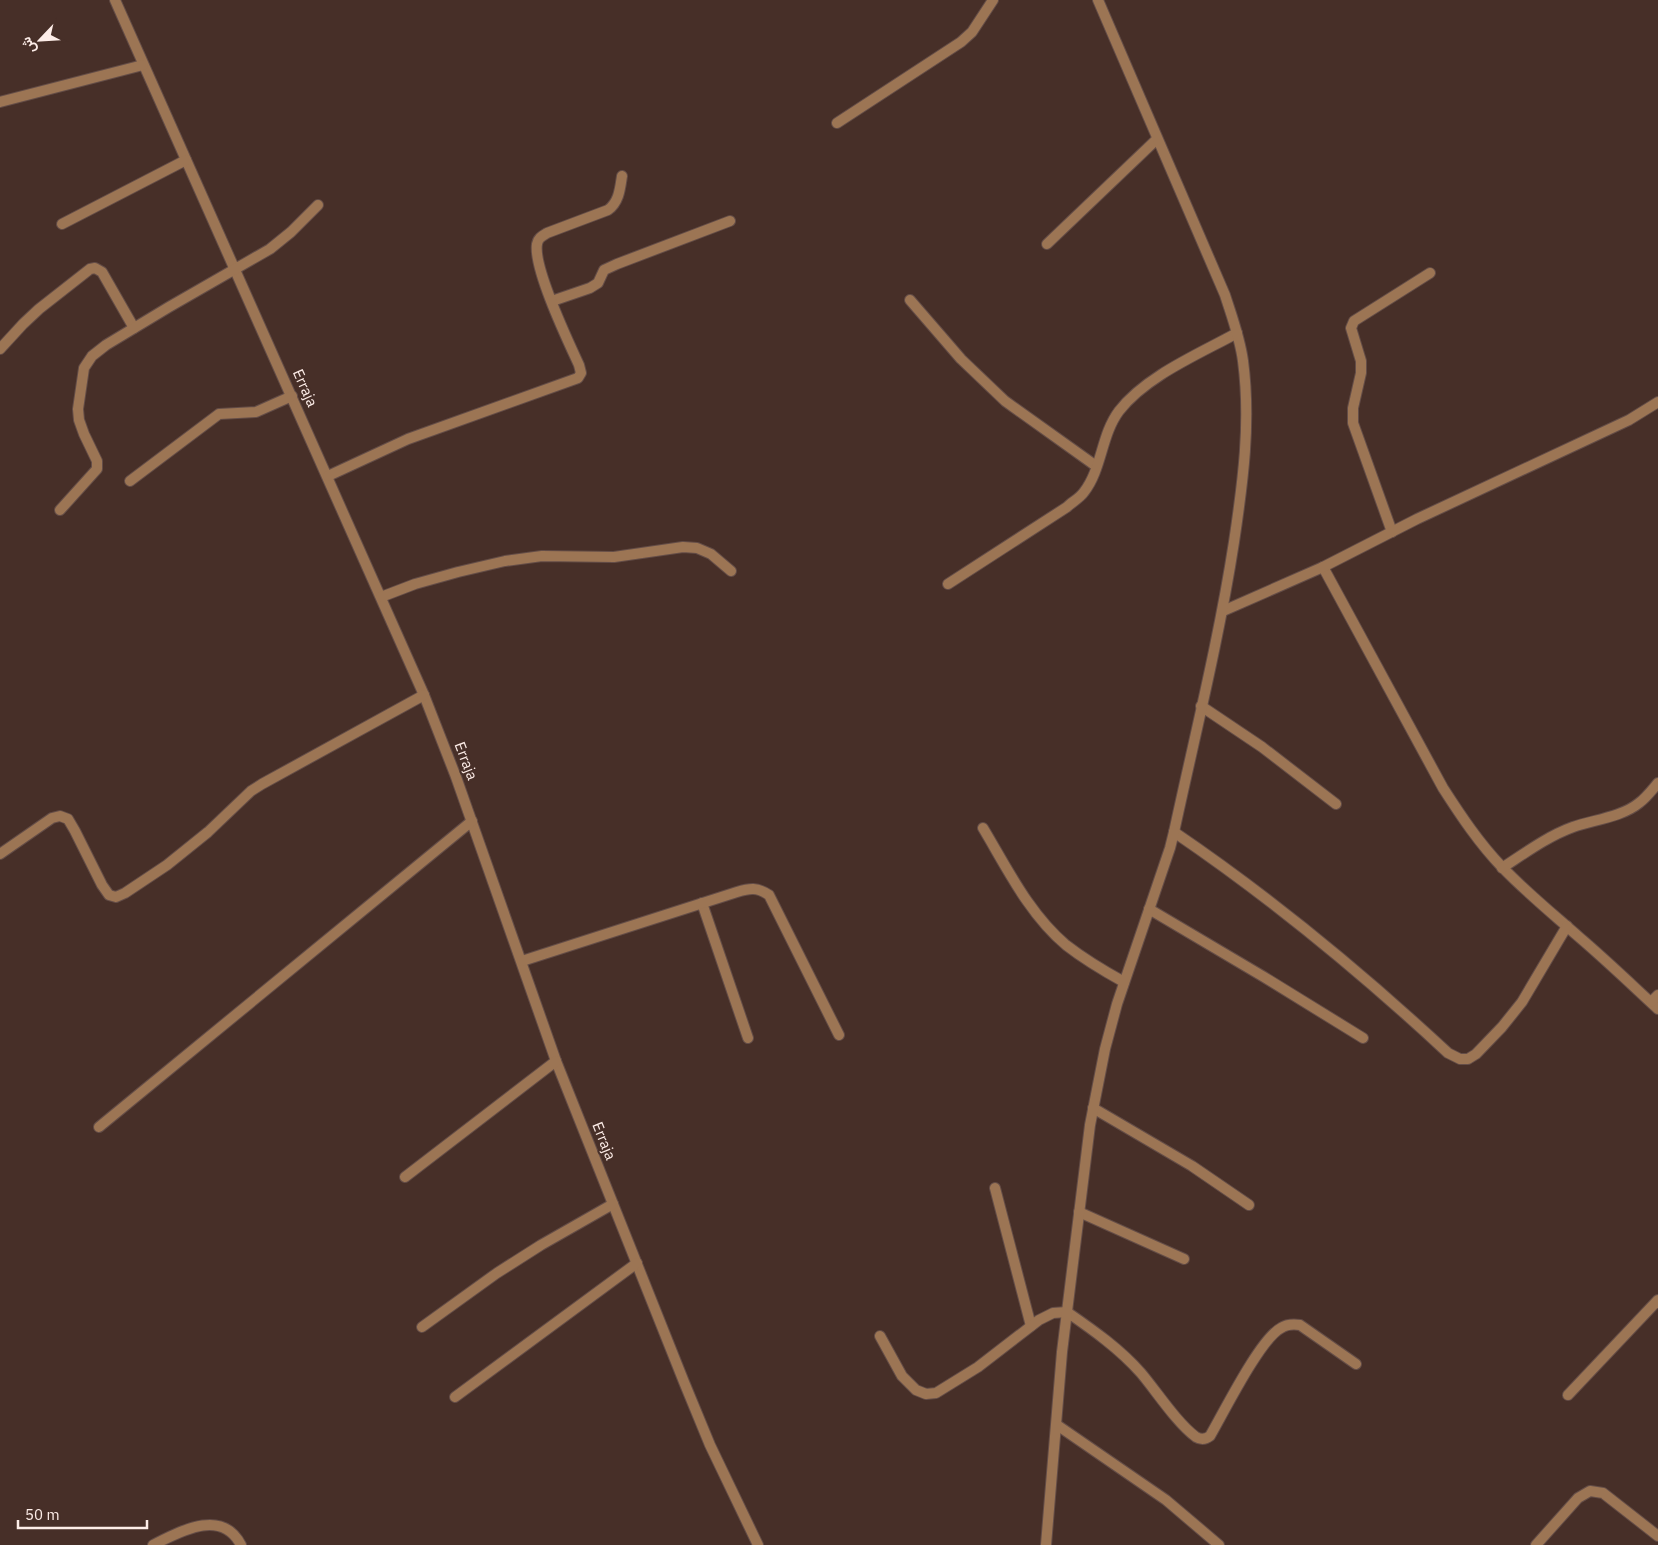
<svg xmlns="http://www.w3.org/2000/svg" width="1658" height="1545" font-family="'IBM Plex Sans',Vazirmatn,sans-serif">
  <style>
    .lines { fill: none; stroke-linecap: round; stroke-linejoin: round }
    .minor-casing { stroke: #644d47; stroke-width: 12 }
    .minor { stroke: #9c7554; stroke-width: 10 }
    .labels { text-anchor: middle; stroke-width: 4; stroke-linejoin: round; paint-order: stroke }
    .street-label { font-size: 15px; fill: #fdede8; stroke: #472f28 }
  </style>
  <rect width="100%" height="100%" fill="#472f28"/>
  <g class="lines">
    <!-- minor casing -->
    <g class="minor-casing">
      <g id="minor">
        <path d="M115 0 424 695 456 777 556 1061 684 1382 710 1445 758 1545"/>
        <path d="M0 102 143 65"/>
        <path d="M837 123 961 42 972 32 993 0"/>
        <path d="M62 224 186 160"/>
        <path d="M1047 244 1157 139"/>
        <path d="M910 300 961 359 1005 401 1096 466"/>
        <path d="M552 301 590 288 598 283 604 270 617 264 730 221"/>
        <path d="M0 349 23 324 39 309 90 269 95 268 102 272 134 328"/>
        <path d="M328 476 408 439 578 378 581 373 579 365C568 341 533 268 537 244 538 238 542 236 547 233L608 210C619 202 620 189 622 176"/>
        <path d="M130 481 219 414 256 412 292 396"/>
        <path d="M60 510 97 469V461L84 434 79 420 78 409 84 368 92 356 106 345 169 307 270 249 291 232 318 205"/>
        <path d="M1392 532 1353 423V408L1361 373V361L1351 328 1354 321 1430 273"/>
        <path d="M1323 567 1443 788C1461 816 1479 843 1502 867 1526 892 1553 914 1579 937 1606 960 1632 985 1658 1009"/>
        <path d="M948 584 1067 507C1072 502 1080 498 1084 492 1102 469 1101 435 1119 411 1146 376 1199 354 1237 333"/>
        <path d="M381 597 415 584 458 572 505 561 542 556 614 557 683 547 697 548 711 554 731 571"/>
        <path d="M1223 611 1323 567 1417 519 1629 420 1658 402"/>
        <path d="M1201 706 1262 747 1336 804"/>
        <path d="M983 828C1007 868 1029 914 1066 945 1084 959 1104 971 1124 982"/>
        <path d="M1174 832C1271 898 1362 973 1448 1053L1460 1059H1468L1476 1054 1502 1027 1522 1002 1567 926"/>
        <path d="M0 854 52 818 60 816 68 819 75 831 102 885 109 895 116 897 125 893 167 865 208 832 251 791 262 784 424 695"/>
        <path d="M1502 868C1525 853 1548 836 1573 827 1593 820 1622 817 1639 803 1646 798 1652 790 1658 783"/>
        <path d="M702 903 748 1038"/>
        <path d="M1149 909 1264 977 1363 1038"/>
        <path d="M522 961 737 892C750 888 757 887 769 895L839 1035"/>
        <path d="M1651 1002 1658 995"/>
        <path d="M1093 1108 1192 1166 1249 1205"/>
        <path d="M99 1127 472 821"/>
        <path d="M405 1177 556 1061"/>
        <path d="M995 1188 1031 1326"/>
        <path d="M1079 1212 1184 1259"/>
        <path d="M422 1327 497 1273 541 1245 613 1204"/>
        <path d="M880 1336 902 1376 916 1390 926 1394 936 1393 978 1367 1039 1320 1053 1313 1067 1312C1093 1330 1120 1349 1141 1373 1157 1392 1177 1423 1196 1437 1201 1440 1206 1439 1210 1436 1224 1412 1260 1339 1281 1328 1287 1324 1293 1324 1300 1325L1356 1364"/>
        <path d="M1568 1395 1658 1300"/>
        <path d="M455 1397 637 1263"/>
        <path d="M1057 1425 1166 1500 1219 1545"/>
        <path d="M153 1545C181 1531 222 1508 241 1545"/>
        <path d="M1046 1545 1062 1352 1090 1125 1105 1049 1117 1004 1170 848 1174 832C1195 735 1219 639 1234 542 1243 482 1251 422 1243 361 1240 338 1232 317 1225 295L1098 0"/>
        <path d="M1536 1545 1578 1498 1590 1491 1603 1493 1658 1536"/>
      </g>
    </g>
    <!-- minor -->
    <use href="#minor" class="minor"/>
  </g>
  <g class="labels">
    <!-- street labels -->
    <g class="street-label">
      <text transform="translate(305 388) rotate(66)" y="5">Erraja</text>
      <text transform="translate(466 761) rotate(69)" y="5">Erraja</text>
      <text transform="translate(604 1141) rotate(68)" y="5">Erraja</text>
    </g>
  </g>
  <!-- north arrow -->
  <g transform="translate(40 40) rotate(245)" stroke="#472f28" stroke-width="4" paint-order="stroke">
  <path d="M0-4L9 19L0 12L-9 19Z" fill="#fdede8"/>
  <text y="-8" font-size="14" font-weight="bold" text-anchor="middle" fill="#fdede8">ش</text>
  </g>
  <!-- scale -->
  <path d="M18 1520v8h129v-8" fill="none" stroke="#fdede8" stroke-width="2.5"/>
  <text x="25" y="1520" font-size="15" fill="#fdede8" stroke="#472f28" stroke-width="4" paint-order="stroke">50 m</text>
</svg>
